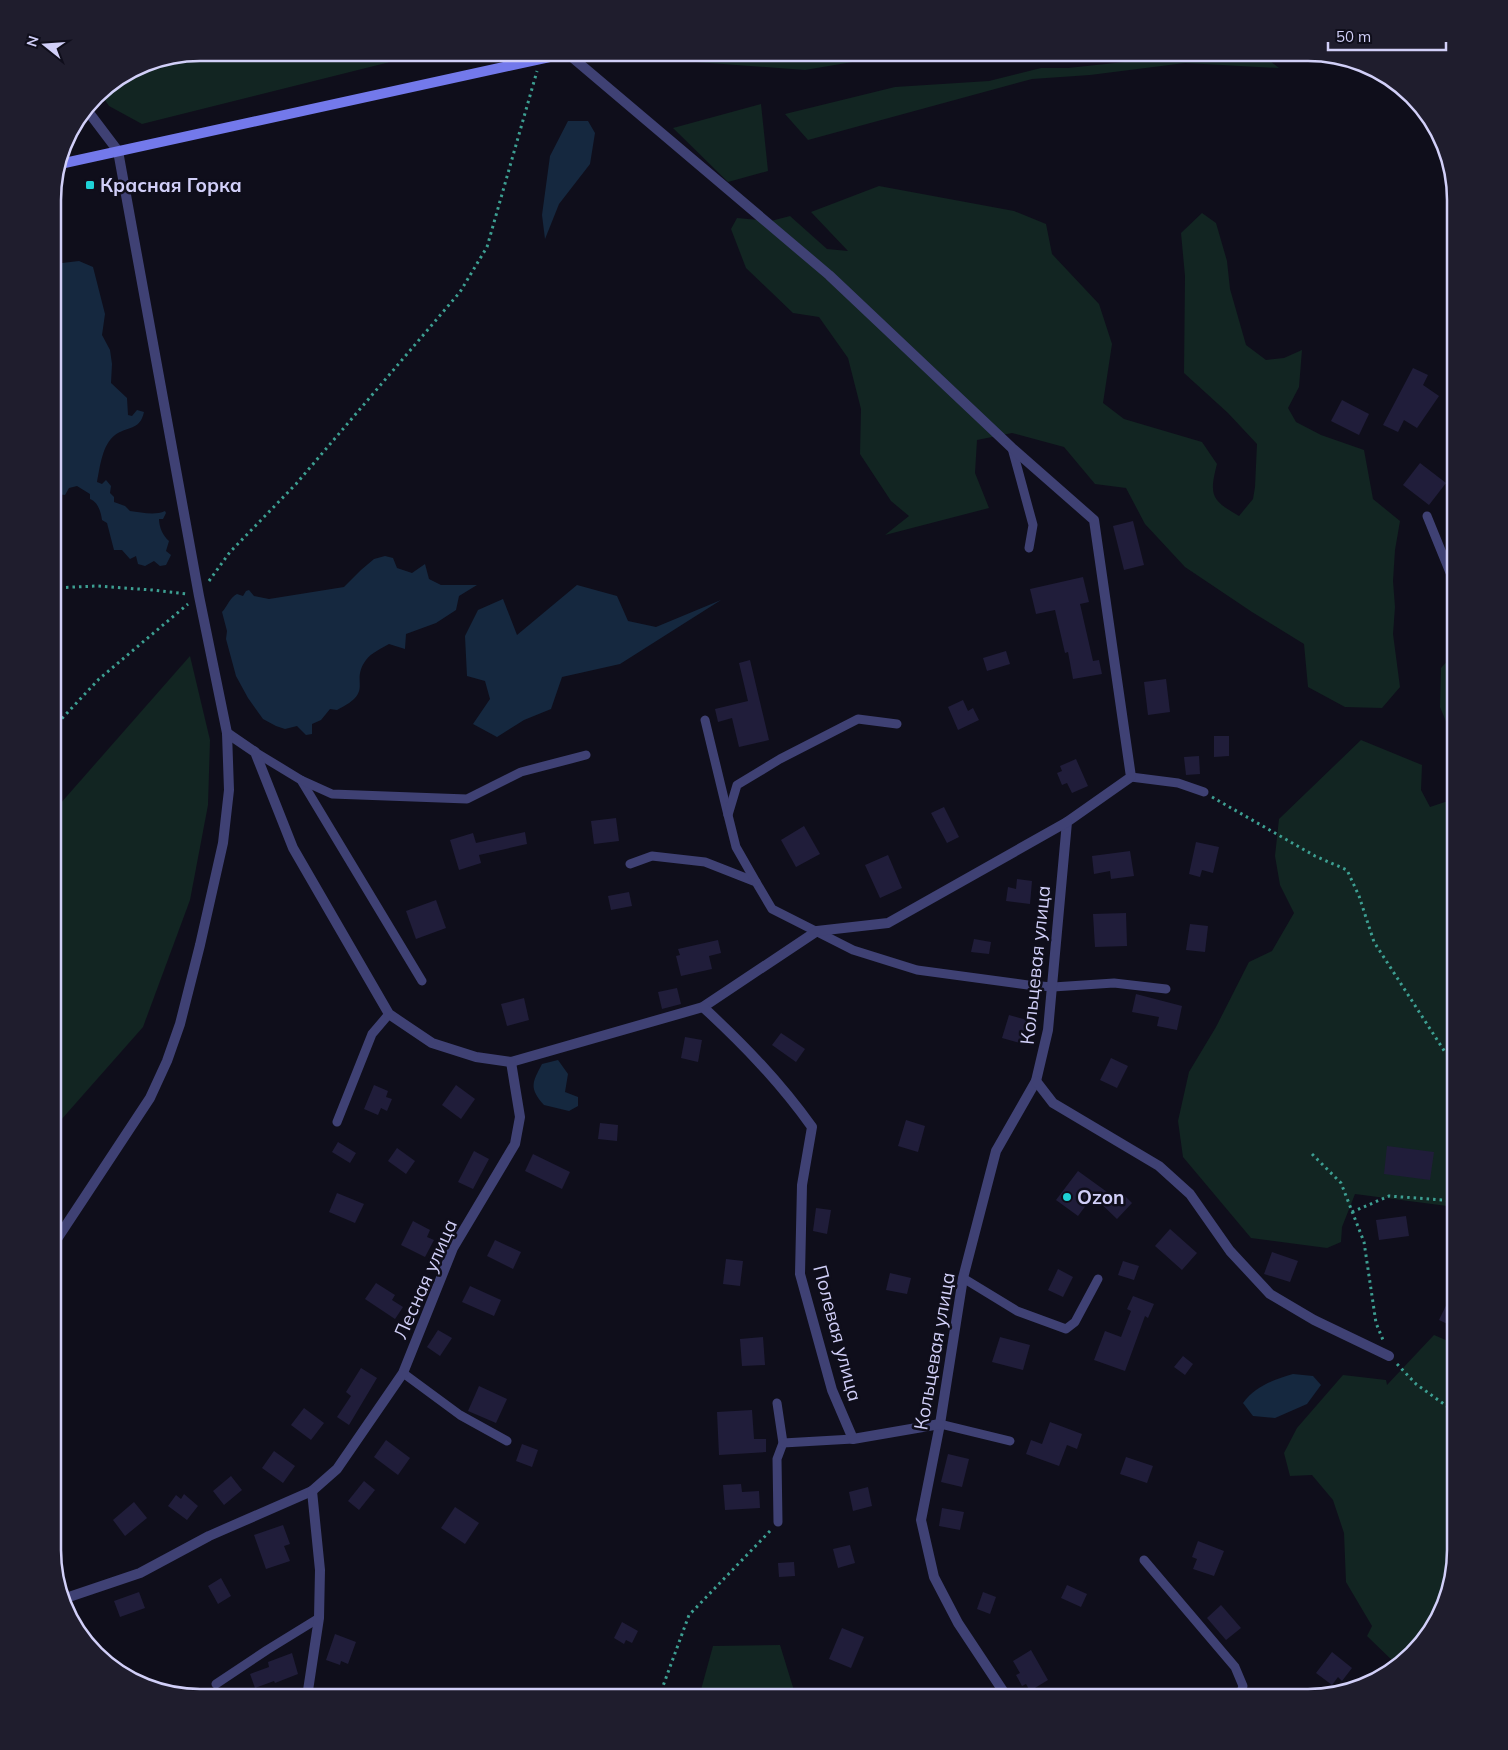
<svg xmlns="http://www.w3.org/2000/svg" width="1508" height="1750" font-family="Mulish,sans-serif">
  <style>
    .green { fill: #122522 }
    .water { fill: #15283f }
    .building { fill: #201d3a }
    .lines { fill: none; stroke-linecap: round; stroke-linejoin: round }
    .path { stroke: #3d9f92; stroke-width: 3; stroke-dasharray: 2.5 4; stroke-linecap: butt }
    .service { stroke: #3f4174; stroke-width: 9 }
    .minor { stroke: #3f4174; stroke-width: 10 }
    .secondary { stroke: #7379eb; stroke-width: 10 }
    .poi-dot { fill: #1ed1d6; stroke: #0f0e1b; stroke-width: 2 }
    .labels { text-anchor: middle; stroke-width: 5; stroke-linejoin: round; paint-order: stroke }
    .poi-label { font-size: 19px; font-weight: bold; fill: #d1cff8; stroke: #0f0e1b; text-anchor: start }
    .street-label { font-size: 19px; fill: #d1cff8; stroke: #0f0e1b }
    .rim { fill: none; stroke: #d1cff8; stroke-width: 2.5 }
  </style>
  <rect width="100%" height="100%" fill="#0f0e1b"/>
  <!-- green -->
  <g class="green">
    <path d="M200 53H426L142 124 109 106 100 93 102 89 144 64Z"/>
    <path d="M696 53H896L870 59 805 70 668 60Z"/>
    <path d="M1209 53H1260L1279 68 1185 63 1090 75 1032 79 808 140 785 114 895 87 989 81 1041 68H1068Z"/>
    <path d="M761 104 768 171 728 182 673 128Z"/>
    <path d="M879 186 1014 211 1046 224 1052 254 1099 304 1112 344 1103 403 1124 419 1202 442 1217 464C1209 495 1211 500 1239 516L1253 499 1255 487 1257 444 1228 413 1184 373 1185 276 1181 233 1202 213 1216 223 1227 261 1230 289 1246 345 1266 360 1284 358 1302 350 1299 387 1288 408 1296 422 1321 435 1364 450 1373 499 1400 521 1395 550 1393 581 1395 607 1393 634 1400 687 1382 708 1345 707 1308 687 1304 644 1252 612 1185 567 1145 524 1126 488 1095 484 1064 447 1012 433 977 440 975 473 989 508 885 535 909 516 891 501 860 454 861 409 848 358 819 317 793 313 746 268 731 229 737 218 771 221 790 216 827 249 848 251 811 212Z"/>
    <path d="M1455 653V743L1440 707 1441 668Z"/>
    <path d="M190 656 210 740 208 805 190 900 143 1027 53 1129V812Z"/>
    <path d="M1361 740 1422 765 1421 790 1430 807 1448 801 1455 793V1207L1355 1194 1342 1227 1341 1242 1327 1248 1251 1238 1183 1157 1178 1121 1189 1072 1216 1027 1249 962 1272 951 1294 913 1280 885 1275 856 1279 819Z"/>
    <path d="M1434 1335 1455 1344V1550L1440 1616 1398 1667 1388 1672 1396 1664 1367 1636 1372 1626 1346 1582 1344 1533 1333 1500 1312 1475 1290 1476 1284 1453 1297 1428 1343 1375 1386 1380 1387 1385Z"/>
    <path d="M780 1645 796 1697H699L713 1646Z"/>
  </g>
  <!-- water -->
  <g class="water">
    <path d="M568 121H588L595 133 590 164 559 204 545 239 542 215 550 156Z"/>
    <path d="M53 261 62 263 79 261 93 267 105 314 102 335 110 350 112 364 111 383 127 398 128 415 132 416 137 410 144 412C140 431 127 426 115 435 102 445 100 467 97 482L102 484 106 480 111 486 110 493 114 497V502L125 506 130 511C141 512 154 516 165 511L166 513 163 519H159C159 527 163 536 169 541L166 551 171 555 166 565 160 566 154 561 145 566 138 564 136 556 130 559 122 550H114L107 523 102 520C101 512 98 502 90 499V494L77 486 69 488 65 495 57 494 53 497Z"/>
    <path d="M385 556 393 558 397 568 412 573 425 564 429 579 441 585H477L459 596 456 610 436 623 406 634 405 649 389 644C382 648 371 653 366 660 349 683 376 691 337 710L330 709 321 720 312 724V734L306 735 297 726 285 729 276 726 263 719 248 698 236 676 226 639 227 631 222 612C227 607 230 597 237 594L243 596 246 591 249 590 254 596 269 599 344 587 361 570 374 559Z"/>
    <path d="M577 585 617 596 628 621 656 627 721 600 620 664 562 677 551 709 524 720 497 737 473 724 490 699 485 681 467 676 465 636 478 610 503 599 517 635Z"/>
    <path d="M558 1060 568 1074 565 1092 578 1097V1106L569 1111 544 1105C529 1088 532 1083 542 1064Z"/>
    <path d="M1293 1374 1313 1376 1321 1385 1307 1404 1275 1418 1253 1416 1243 1403C1255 1386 1273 1380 1293 1374Z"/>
  </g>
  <!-- building -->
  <g class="building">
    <path d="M1413 368 1428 375 1423 385 1439 396 1417 428 1404 420 1398 432 1383 425Z"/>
    <path d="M1342 400 1369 414 1359 435 1331 421Z"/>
    <path d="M1420 463 1446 483 1429 505 1403 485Z"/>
    <path d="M1133 521 1144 565 1124 570 1113 526Z"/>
    <path d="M1083 577 1089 602 1080 604 1093 661 1099 660 1102 674 1073 679 1068 652 1065 653 1055 610 1036 614 1030 589Z"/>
    <path d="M1006 651 1010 664 987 671 983 658Z"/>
    <path d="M750 660 769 740 739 747 732 718 718 722 715 709 748 701 739 663Z"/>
    <path d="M1166 679 1170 712 1148 715 1144 682Z"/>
    <path d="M963 700 968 711 973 708 979 720 958 730 948 707Z"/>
    <path d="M1214 736H1229V756L1214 757Z"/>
    <path d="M1199 756 1200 774 1186 775 1184 757Z"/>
    <path d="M1076 759 1088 786 1072 793 1067 783 1062 785 1057 773 1062 771 1060 766Z"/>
    <path d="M944 807 959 837 947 843 931 813Z"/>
    <path d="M616 818 619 841 594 844 591 821Z"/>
    <path d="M804 826 820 854 796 867 781 840Z"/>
    <path d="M525 832 527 844 479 855 481 863 459 870 450 840 473 833 476 843Z"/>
    <path d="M1196 842 1219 847 1213 873 1202 870 1200 877 1189 874Z"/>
    <path d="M1130 851 1134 876 1111 879 1110 871 1094 874 1092 856Z"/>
    <path d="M888 855 902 888 880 898 865 865Z"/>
    <path d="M1017 879 1032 881 1030 904 1006 901 1008 887 1016 889Z"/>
    <path d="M629 892 632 906 611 910 608 896Z"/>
    <path d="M436 900 446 928 416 939 406 911Z"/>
    <path d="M1126 913 1127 946 1095 947 1093 914Z"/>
    <path d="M1190 924 1208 926 1205 952 1186 950Z"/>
    <path d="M974 939 991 942 989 954 971 952Z"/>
    <path d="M718 940 721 953 709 956 712 969 681 976 676 956 680 955 678 949Z"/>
    <path d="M677 988 681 1004 662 1009 658 992Z"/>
    <path d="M1136 994 1182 1006 1177 1030 1157 1026 1159 1017 1132 1012Z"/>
    <path d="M524 998 529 1020 507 1026 501 1004Z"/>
    <path d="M1009 1015 1027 1020 1020 1043 1002 1038Z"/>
    <path d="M781 1033 805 1049 796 1062 772 1045Z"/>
    <path d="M685 1037 702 1040 698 1062 681 1058Z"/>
    <path d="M1111 1058 1128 1066 1117 1088 1100 1080Z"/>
    <path d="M374 1085 388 1091 386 1097 392 1099 387 1111 381 1108 378 1115 364 1109Z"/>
    <path d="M456 1085 475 1099 461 1119 442 1105Z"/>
    <path d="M906 1120 925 1126 918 1152 898 1146Z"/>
    <path d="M600 1123 618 1125 617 1141 598 1139Z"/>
    <path d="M338 1142 356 1153 350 1163 332 1152Z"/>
    <path d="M1387 1146 1434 1152 1430 1180 1384 1174Z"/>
    <path d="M397 1148 415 1161 406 1174 388 1161Z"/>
    <path d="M474 1151 489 1159 473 1189 458 1182Z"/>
    <path d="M533 1154 570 1172 562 1189 525 1171Z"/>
    <path d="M1078 1171 1114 1197 1120 1191 1132 1203 1117 1219 1093 1196 1078 1216 1056 1200Z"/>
    <path d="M337 1193 364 1204 355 1223 329 1212Z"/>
    <path d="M816 1208 831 1210 827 1234 813 1231Z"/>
    <path d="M1406 1216 1409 1236 1379 1240 1376 1220Z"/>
    <path d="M413 1221 430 1230 427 1237 434 1240 425 1257 401 1245Z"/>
    <path d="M1170 1229 1197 1253 1182 1270 1155 1246Z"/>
    <path d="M495 1240 521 1252 513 1269 487 1256Z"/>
    <path d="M1272 1252 1298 1261 1290 1282 1264 1274Z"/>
    <path d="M726 1259 743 1261 740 1286 723 1284Z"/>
    <path d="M1123 1261 1139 1266 1134 1280 1118 1275Z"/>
    <path d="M1058 1269 1073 1277 1063 1297 1048 1290Z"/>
    <path d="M890 1273 911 1278 907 1294 886 1290Z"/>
    <path d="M376 1283 395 1295 392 1300 403 1307 395 1319 365 1299Z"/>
    <path d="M1456 1285V1328L1439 1320Z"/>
    <path d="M470 1286 501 1300 494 1316 462 1302Z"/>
    <path d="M1133 1296 1154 1304 1148 1318 1145 1316 1125 1371 1094 1360 1105 1331 1121 1337 1131 1311 1127 1309Z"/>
    <path d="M438 1330 452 1338 440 1356 427 1347Z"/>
    <path d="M763 1337 765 1365 742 1366 740 1339Z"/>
    <path d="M1000 1337 1030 1345 1023 1370 992 1362Z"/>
    <path d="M1183 1356 1193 1364 1185 1375 1174 1367Z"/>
    <path d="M361 1368 377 1378 349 1425 337 1417 351 1396 346 1392Z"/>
    <path d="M479 1386 507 1399 496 1423 468 1411Z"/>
    <path d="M304 1408 324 1423 311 1440 291 1425Z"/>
    <path d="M752 1410 754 1439H766V1452L719 1455 717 1412Z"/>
    <path d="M1050 1422 1082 1434 1077 1449 1067 1445 1059 1466 1026 1454 1031 1440 1042 1444Z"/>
    <path d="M386 1440 410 1458 398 1475 374 1457Z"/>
    <path d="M522 1444 538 1450 532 1467 516 1461Z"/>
    <path d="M274 1451 295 1466 283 1483 262 1468Z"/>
    <path d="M948 1454 969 1459 962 1487 941 1482Z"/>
    <path d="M1126 1457 1153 1466 1147 1483 1120 1474Z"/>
    <path d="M231 1476 242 1490 224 1505 213 1491Z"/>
    <path d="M364 1481 375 1490 359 1510 348 1501Z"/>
    <path d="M741 1484 742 1492 759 1491 760 1508 725 1510 723 1485Z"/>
    <path d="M868 1487 872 1506 853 1511 849 1492Z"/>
    <path d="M184 1494 198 1506 187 1520 168 1506 176 1495 181 1499Z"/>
    <path d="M134 1502 147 1518 125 1536 113 1520Z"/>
    <path d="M455 1507 479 1523 465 1544 441 1528Z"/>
    <path d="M942 1508 964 1512 960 1530 939 1526Z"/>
    <path d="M283 1525 290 1544 284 1546 290 1561 266 1569 254 1535Z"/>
    <path d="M1198 1541 1224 1551 1214 1576 1193 1569 1197 1559 1192 1557Z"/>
    <path d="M850 1545 855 1563 838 1568 833 1549Z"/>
    <path d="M794 1562 795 1576 779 1577 778 1563Z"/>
    <path d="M221 1578 231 1596 218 1604 208 1586Z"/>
    <path d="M1067 1585 1087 1594 1081 1607 1061 1598Z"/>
    <path d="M139 1592 145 1608 120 1617 114 1601Z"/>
    <path d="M983 1592 996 1597 990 1614 977 1609Z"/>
    <path d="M1221 1605 1241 1628 1226 1640 1207 1618Z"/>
    <path d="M622 1622 638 1631 632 1643 626 1640 624 1644 614 1638Z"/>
    <path d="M842 1628 864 1637 851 1668 829 1659Z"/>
    <path d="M335 1634 356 1642 348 1664 341 1661 340 1665 326 1660Z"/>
    <path d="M1031 1650 1048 1680 1030 1691 1026 1684 1022 1686 1016 1675 1020 1673 1013 1661Z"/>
    <path d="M1332 1652 1352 1668 1342 1681 1338 1677 1332 1685 1316 1673Z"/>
    <path d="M292 1653 298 1674 275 1683 274 1681 255 1688 250 1674 269 1667 268 1662Z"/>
  </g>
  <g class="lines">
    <!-- path -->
    <g class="path">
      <path d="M59 176 61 184"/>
      <path d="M209 581 230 552 296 484 460 292 487 247 537 71"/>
      <path d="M53 588 97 586 152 590 187 594"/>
      <path d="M53 728 99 679 188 604"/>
      <path d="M1212 797 1315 856 1347 870 1359 896 1374 942 1445 1052 1455 1060"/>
      <path d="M1312 1154 1341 1183 1364 1242 1376 1323 1383 1340"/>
      <path d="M1352 1212 1389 1196 1455 1201"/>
      <path d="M1397 1364 1416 1384 1455 1412"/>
      <path d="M659 1697 689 1615 771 1530"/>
    </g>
    <!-- service -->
    <g class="service">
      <path d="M1012 448 1033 525 1029 548"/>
      <path d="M1427 516 1451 575 1455 582"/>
      <path d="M705 720 728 815"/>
      <path d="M255 752 301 780 422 981"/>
      <path d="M1131 777 1178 783 1204 792"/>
      <path d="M301 780 332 794 467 799 521 772 586 755"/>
      <path d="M630 864 652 856 705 862 756 882 772 909 853 950 917 970 1028 985 1053 987 1114 983 1166 989"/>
      <path d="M756 882 736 847 728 815 737 785 780 759 858 719 897 724"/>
      <path d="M337 1122 372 1034 389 1014"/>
      <path d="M963 1278 1017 1311 1066 1329 1075 1322 1098 1279"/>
      <path d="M403 1373 460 1415 507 1441"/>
      <path d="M777 1403 783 1443 777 1459 778 1522"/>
      <path d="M940 1424 1010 1441"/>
      <path d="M783 1443 853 1439"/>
      <path d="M1144 1560 1235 1667 1243 1686 1239 1697"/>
      <path d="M216 1684 267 1650 319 1618"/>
    </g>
    <!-- minor -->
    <g class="minor">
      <path d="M567 53 829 275 1012 448 1094 520 1131 777 1067 822 1048 1030 1036 1081 996 1151 963 1278 940 1424 921 1520 934 1577 958 1623 1007 1697"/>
      <path d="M227 733 255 752 293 848 389 1014 432 1043 476 1057 511 1062 703 1007 817 931 888 923 1067 822"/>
      <path d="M703 1007C744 1045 779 1081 812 1127L802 1185 800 1274 832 1390 853 1439 940 1424"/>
      <path d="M1036 1081 1053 1103 1159 1166 1190 1194 1230 1251 1270 1294 1314 1320 1389 1356"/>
      <path d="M53 1245 150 1098 167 1061 180 1024 200 945 223 843 229 790 227 733 199 596 118 151 87 110"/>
      <path d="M61 1598H66L140 1573 209 1536 312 1491 337 1469 403 1373 453 1248 515 1144 520 1117 511 1062"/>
      <path d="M307 1697 319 1618 320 1570 312 1491"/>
    </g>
    <!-- secondary -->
    <path class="secondary" d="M60 164 568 53"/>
  </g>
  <!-- markers -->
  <g class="poi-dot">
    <rect x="85" y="180" width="10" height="10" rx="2.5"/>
    <circle cx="1067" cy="1197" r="5"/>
  </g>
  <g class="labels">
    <!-- poi labels -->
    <g class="poi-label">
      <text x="100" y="192">Красная Горка</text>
      <text x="1077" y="1204">Ozon</text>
    </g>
    <!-- street labels -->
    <g class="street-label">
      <text transform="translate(1035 965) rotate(-84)" y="7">Кольцевая улица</text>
      <text transform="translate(425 1279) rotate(-66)" y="7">Лесная улица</text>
      <text transform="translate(838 1333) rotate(75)" y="7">Полевая улица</text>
      <text transform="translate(934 1351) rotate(-80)" y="7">Кольцевая улица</text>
    </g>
  </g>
  <!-- crop -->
  <path d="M0 0H1508V1750H0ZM200 61H1308A139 139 0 0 1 1447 200V1550A139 139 0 0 1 1308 1689H200A139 139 0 0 1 61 1550V200A139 139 0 0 1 200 61Z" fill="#1f1d2d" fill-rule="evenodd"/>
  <path class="rim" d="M200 61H1308A139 139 0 0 1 1447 200V1550A139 139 0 0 1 1308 1689H200A139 139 0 0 1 61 1550V200A139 139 0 0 1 200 61Z"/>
  <!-- north arrow -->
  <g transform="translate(45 45) rotate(287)" stroke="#0f0e1b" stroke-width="4" paint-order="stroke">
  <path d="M0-4L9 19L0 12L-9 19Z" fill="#d1cff8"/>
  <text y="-8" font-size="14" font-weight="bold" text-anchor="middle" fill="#d1cff8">N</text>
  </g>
  <!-- scale -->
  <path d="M1328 42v8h118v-8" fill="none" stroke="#d1cff8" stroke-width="2.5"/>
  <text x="1336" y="42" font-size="15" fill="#d1cff8" stroke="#0f0e1b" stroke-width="4" paint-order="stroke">50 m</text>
</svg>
